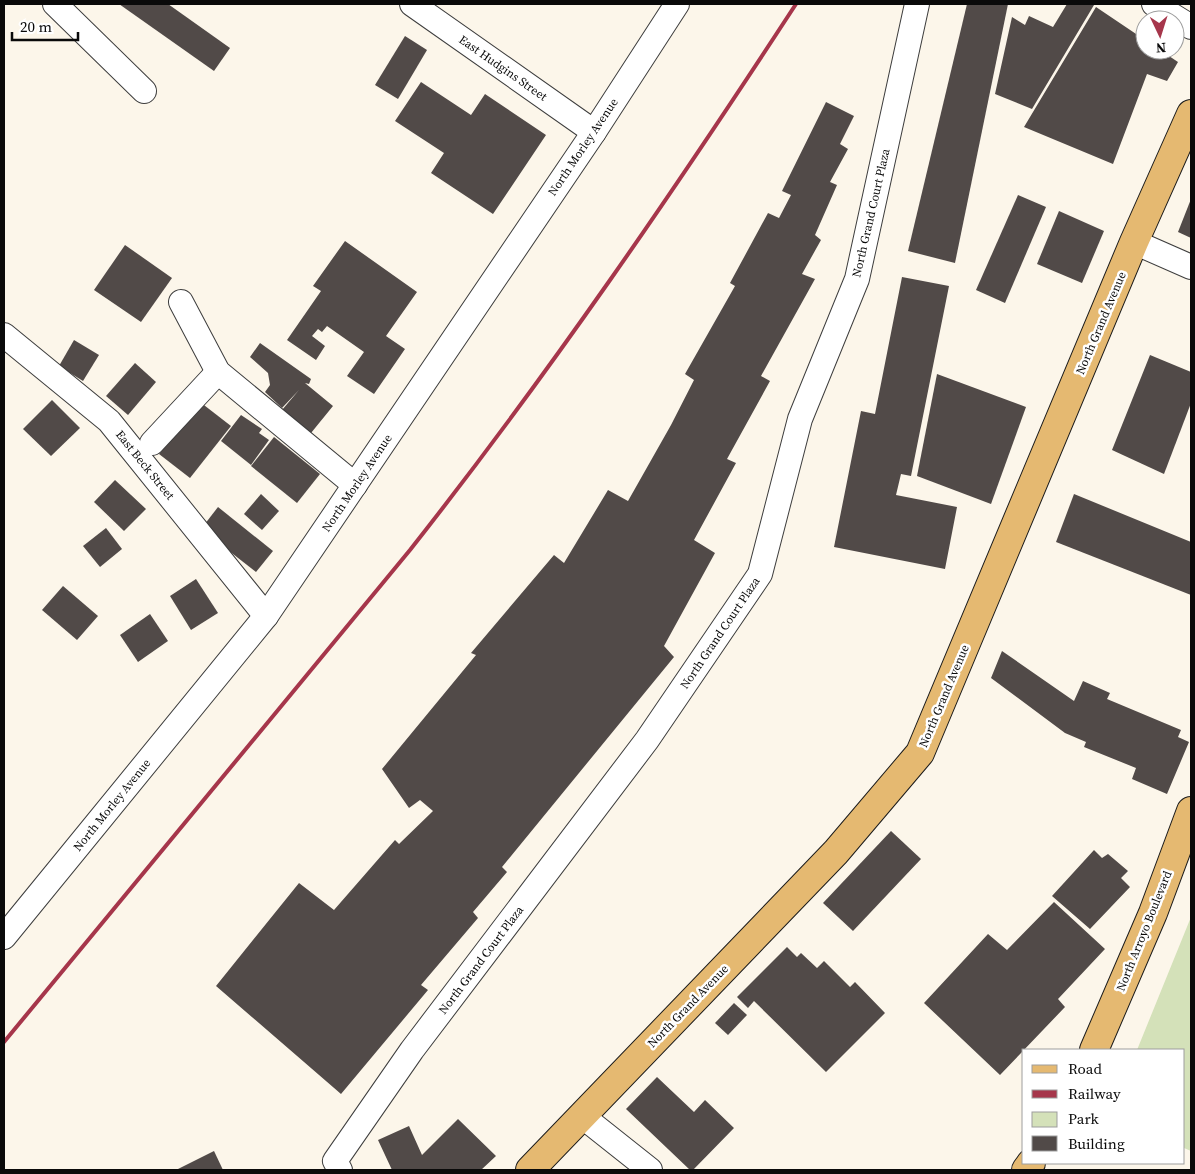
<svg xmlns="http://www.w3.org/2000/svg" width="1195" height="1174" font-family="'Source Serif 4',serif">
  <style>
    .green { fill: #d4e1b9 }
    .building { fill: #514a48 }
    .lines { fill: none; stroke-linecap: round; stroke-linejoin: round }
    .street-casing { stroke: #3d3d3d; stroke-width: 26 }
    .primary-casing { stroke: #1b1b1b; stroke-width: 30 }
    .street { stroke: #fff; stroke-width: 24 }
    .primary { stroke: #e5b971; stroke-width: 28 }
    .rail { stroke: #a6364b; stroke-width: 4 }
    .labels { text-anchor: middle; stroke-width: 5; stroke-linejoin: round; paint-order: stroke }
    .street-label { font-size: 12px; fill: #0a0a0a; stroke: #fff }
  </style>
  <rect width="100%" height="100%" fill="#fcf6ea"/>
  <!-- green -->
  <path class="green" d="M1191 917V1151L1184 1148V1050H1137Z"/>
  <!-- building -->
  <g class="building">
    <path d="M119 4H168L230 48 214 71Z"/>
    <path d="M967 4H1008L955 263 908 251Z"/>
    <path d="M1067 4 1094 5 1032 109 995 94 1012 17 1025 25 1029 16 1053 27Z"/>
    <path d="M1096 7 1145 40V50H1160L1178 62 1167 81 1147 74 1113 164 1024 127Z"/>
    <path d="M405 36 427 50 398 99 375 85Z"/>
    <path d="M421 82 471 115 485 94 546 135 493 214 431 173 444 153 395 121Z"/>
    <path d="M826 102 854 116 840 144 848 149 830 182 837 185 815 235 821 240 802 274 815 279 761 376 770 381 727 459 736 463 694 540 715 553 664 646 674 657 502 867 507 872 473 912 478 918 421 985 428 990 341 1094 216 986 299 883 334 910 395 840 399 844 433 811 420 800 409 808 382 769 476 655 471 653 554 555 564 563 608 490 628 501 671 425 694 380 685 374 735 286 730 283 768 213 779 218 791 195 782 191Z"/>
    <path d="M1018 195 1046 207 1005 303 976 290Z"/>
    <path d="M1191 199V238L1178 232Z"/>
    <path d="M1059 211 1104 231 1082 283 1037 264Z"/>
    <path d="M345 241 417 292 386 336 405 349 374 394 347 376 364 352 327 326 322 332 318 329 312 336 325 346 316 360 287 340 321 291 313 286Z"/>
    <path d="M125 245 172 278 141 322 94 290Z"/>
    <path d="M902 277 949 286 911 476 901 474 896 495 957 507 945 569 834 547 861 411 875 414Z"/>
    <path d="M74 340 99 355 83 381 59 366Z"/>
    <path d="M260 343 311 379 309 384 305 383 333 406 311 433 282 410 299 390 282 408 265 392 270 385 268 373 250 357Z"/>
    <path d="M1150 355 1191 372V403L1164 474 1112 450Z"/>
    <path d="M135 363 156 382 128 415 106 396Z"/>
    <path d="M937 374 1026 407 991 504 917 476Z"/>
    <path d="M52 400 80 428 51 456 23 429Z"/>
    <path d="M200 402 231 426 190 478 159 454Z"/>
    <path d="M241 415 262 429 259 433 269 440 251 465 221 441Z"/>
    <path d="M274 437 320 474 297 503 251 466Z"/>
    <path d="M115 480 146 509 124 531 94 502Z"/>
    <path d="M261 494 279 511 262 530 244 514Z"/>
    <path d="M1074 494 1191 542V595L1056 542Z"/>
    <path d="M218 507 273 551 256 572 201 529Z"/>
    <path d="M106 528 122 549 100 567 83 546Z"/>
    <path d="M196 579 218 613 191 630 170 596Z"/>
    <path d="M63 586 98 616 77 640 42 610Z"/>
    <path d="M150 614 168 641 138 662 120 635Z"/>
    <path d="M1002 651 1074 701 1083 681 1110 693 1107 699 1181 730 1178 737 1189 742 1167 794 1132 779 1136 768 1084 747 1086 742 1065 733 991 678Z"/>
    <path d="M891 831 921 859 853 931 823 903Z"/>
    <path d="M1094 850 1102 858 1108 854 1128 871 1121 878 1130 887 1090 929 1052 896Z"/>
    <path d="M1054 902 1105 949 1058 999 1065 1007 1000 1075 924 1003 988 934 1007 950Z"/>
    <path d="M787 947 797 957 801 953 817 968 824 961 850 987 855 982 885 1013 826 1072 754 1001 748 1008 737 997Z"/>
    <path d="M734 1003 747 1015 728 1035 715 1023Z"/>
    <path d="M657 1077 694 1112 705 1100 734 1128 693 1170H690L626 1109Z"/>
    <path d="M458 1119 496 1156 481 1170H392L378 1140 409 1126 422 1155Z"/>
    <path d="M214 1151 223 1170H176Z"/>
  </g>
  <g class="lines">
    <!-- street casing -->
    <g class="street-casing">
      <g id="street">
        <path d="M55 4 144 91"/>
        <path d="M412 4 594 132"/>
        <path d="M1154 4 1191 27"/>
        <path d="M1134 242 1191 267"/>
        <path d="M181 302 218 372 355 485"/>
        <path d="M4 335 109 421 266 616"/>
        <path d="M152 443 218 372"/>
        <path d="M4 937 266 616 594 132 677 4"/>
        <path d="M582 1116 650 1170"/>
        <path d="M340 1170 335 1161 412 1050 647 740 760 574 800 419 857 279 917 4"/>
      </g>
    </g>
    <!-- primary casing -->
    <g class="primary-casing">
      <g id="primary">
        <path d="M1094 1050 1153 913 1191 811"/>
        <path d="M530 1170 836 852 920 753 1134 242 1191 114"/>
        <path d="M1026 1170 1031 1163"/>
      </g>
    </g>
    <!-- street -->
    <use href="#street" class="street"/>
    <!-- primary -->
    <use href="#primary" class="primary"/>
    <!-- rail -->
    <path class="rail" d="M4 1042 410 550C548 375 674 191 796 4"/>
  </g>
  <g class="labels">
    <!-- street labels -->
    <g class="street-label">
      <text transform="translate(503 68) rotate(35)" y="4">East Hudgins Street</text>
      <text transform="translate(583 147) rotate(-56)" y="4">North Morley Avenue</text>
      <text transform="translate(871 213) rotate(-77)" y="4">North Grand Court Plaza</text>
      <text transform="translate(1101 323) rotate(-67)" y="4">North Grand Avenue</text>
      <text transform="translate(145 465) rotate(51)" y="4">East Beck Street</text>
      <text transform="translate(357 483) rotate(-56)" y="4">North Morley Avenue</text>
      <text transform="translate(720 633) rotate(-56)" y="4">North Grand Court Plaza</text>
      <text transform="translate(944 696) rotate(-67)" y="4">North Grand Avenue</text>
      <text transform="translate(112 805) rotate(-51)" y="4">North Morley Avenue</text>
      <text transform="translate(1144 931) rotate(-68)" y="4">North Arroyo Boulevard</text>
      <text transform="translate(481 960) rotate(-53)" y="4">North Grand Court Plaza</text>
      <text transform="translate(688 1006) rotate(-46)" y="4">North Grand Avenue</text>
    </g>
  </g>
  <!-- border -->
  <rect width="1195" height="1174" fill="none" stroke="#0a0a0a" stroke-width="10"/>
  <!-- legend -->
  <rect x="1022" y="1049" width="162" height="115" fill="#ffffff" stroke="#9d9d9d"/>
  <rect x="1032" y="1065" width="25" height="8" fill="#e5b971" stroke="#9d9d9d"/>
  <text x="1068" y="1074" font-size="15" fill="#0a0a0a">Road</text>
  <rect x="1032" y="1090" width="25" height="8" fill="#a6364b" stroke="#9d9d9d"/>
  <text x="1068" y="1099" font-size="15" fill="#0a0a0a">Railway</text>
  <rect x="1032" y="1112" width="25" height="15" fill="#d4e1b9" stroke="#9d9d9d"/>
  <text x="1068" y="1124" font-size="15" fill="#0a0a0a">Park</text>
  <rect x="1032" y="1136" width="25" height="15" fill="#514a48" stroke="#9d9d9d"/>
  <text x="1068" y="1149" font-size="15" fill="#0a0a0a">Building</text>
  <!-- north arrow -->
  <g transform="translate(1160 35) rotate(176)"><circle r="24" fill="#ffffff" stroke="#9d9d9d"/>
  <path d="M0-4L9 19L0 12L-9 19Z" fill="#a6364b"/>
  <text y="-8" font-size="14" font-weight="bold" text-anchor="middle" fill="#0a0a0a">N</text>
  </g>
  <!-- scale -->
  <path d="M12 32v8h66v-8" fill="none" stroke="#0a0a0a" stroke-width="2.5"/>
  <text x="20" y="32" font-size="15" fill="#0a0a0a" stroke="#ffffff" stroke-width="4" paint-order="stroke">20 m</text>
</svg>
